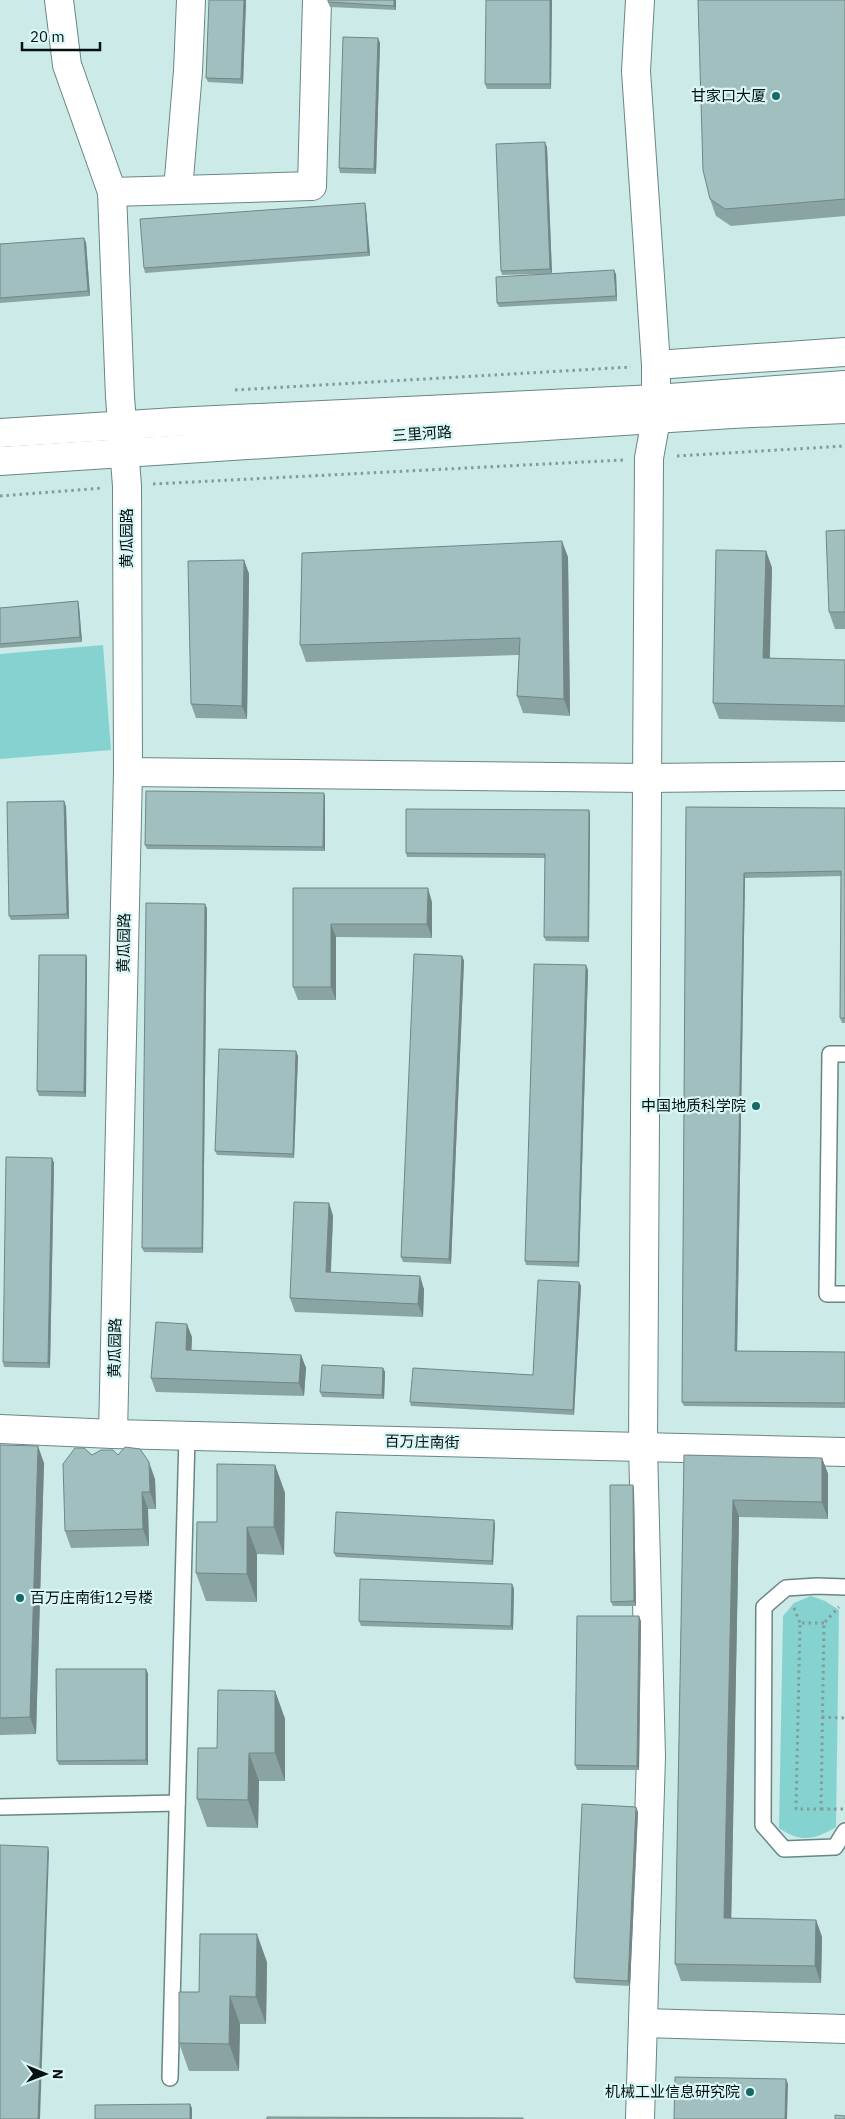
<svg xmlns="http://www.w3.org/2000/svg" width="845" height="2119" font-family="'IBM Plex Sans','Noto Sans SC',sans-serif">
  <style>
    .green { fill: #85d3d1 }
    .lines { fill: none; stroke-linecap: round; stroke-linejoin: round }
    .lane-casing { stroke: #698685; stroke-width: 18 }
    .street-casing { stroke: #698685; stroke-width: 30 }
    .secondary-casing { stroke: #698685; stroke-width: 30 }
    .path { stroke: #849b9a; stroke-width: 3; stroke-dasharray: 2.5 4; stroke-linecap: butt }
    .lane { stroke: #fff; stroke-width: 15 }
    .street { stroke: #fff; stroke-width: 28 }
    .secondary { stroke: #fff; stroke-width: 28 }
    .wall { fill: #8aa4a3 }
    .shaded-wall { fill: #718685 }
    .building { fill: #a1bfbe; stroke: #718685 }
    .poi-dot { fill: #186665; stroke: #d8f7f6; stroke-width: 2 }
    .labels { text-anchor: middle; stroke-width: 4.5; stroke-linejoin: round; paint-order: stroke }
    .poi-label { font-size: 15px; fill: #071111; stroke: #d8f7f6; text-anchor: end }
    .street-label { font-size: 15px; fill: #071111; stroke: #d8f7f6 }
  </style>
  <rect width="100%" height="100%" fill="#cbeae8"/>
  <!-- green -->
  <g class="green">
    <path d="M103 645 111 750 0 759V654Z"/>
    <path d="M811 1596 825 1601 839 1610 836 1827C814 1840 801 1843 779 1828L783 1616 794 1603Z"/>
  </g>
  <g class="lines">
    <!-- lane casing -->
    <g class="lane-casing">
      <g id="lane">
        <path d="M845 1054H830L827 1294H845"/>
        <path d="M845 1587 817 1586 786 1588 764 1607 763 1825 784 1849 835 1847 845 1831"/>
        <path d="M0 1807 177 1803"/>
        <path d="M170 2078 187 1436"/>
      </g>
    </g>
    <!-- street casing -->
    <g class="street-casing">
      <g id="street">
        <path d="M178 190 188 71 191 0"/>
        <path d="M112 192 312 186 317 0"/>
        <path d="M128 772 647 778 845 776"/>
        <path d="M0 1429 113 1434 128 772 127 486 120 397 112 192 67 65 59 0"/>
        <path d="M643 2023 845 2029"/>
        <path d="M640 2119 651 1756 643 1447 649 458 656 419V365L636 71 640 0"/>
      </g>
    </g>
    <!-- secondary casing -->
    <g class="secondary-casing">
      <g id="secondary">
        <path d="M656 365 845 352"/>
        <path d="M0 433 175 422 656 399 845 385"/>
        <path d="M0 461 732 414 845 409"/>
        <path d="M113 1434 845 1452"/>
      </g>
    </g>
    <!-- path -->
    <g class="path">
      <path d="M235 390 631 367"/>
      <path d="M677 456 845 446"/>
      <path d="M153 484 623 460"/>
      <path d="M0 496 102 488"/>
      <path d="M794 1608 800 1623"/>
      <path d="M824 1623H800L796 1809H821L824 1623 839 1607"/>
      <path d="M822 1717 845 1718"/>
      <path d="M821 1809H843"/>
    </g>
    <!-- lane -->
    <use href="#lane" class="lane"/>
    <!-- street -->
    <use href="#street" class="street"/>
    <!-- secondary -->
    <use href="#secondary" class="secondary"/>
  </g>
  <!-- wall -->
  <g class="wall">
    <path d="M209 0H246L243 84 208 82 206 78Z"/>
    <path d="M396 0V10L330 7 328 2Z"/>
    <path d="M552 0 551 89H487L485 84Z"/>
    <path d="M845 0V216L731 226 716 216 710 199Z"/>
    <path d="M378 38 380 43 376 174 340 173 339 168Z"/>
    <path d="M547 147 552 273 616 274 617 301 499 307 497 303 542 274 502 275 501 271Z"/>
    <path d="M366 208 370 256 145 273 144 268Z"/>
    <path d="M86 242 90 296 0 303V244Z"/>
    <path d="M845 530V629H835L829 612Z"/>
    <path d="M766 551 772 568 770 658 845 660V722L719 719 713 703Z"/>
    <path d="M568 557 570 716 523 713 517 696 519 655 306 662 300 645Z"/>
    <path d="M244 560 249 574 247 719 196 718 191 704Z"/>
    <path d="M78 601 79 606 82 642 0 648V608Z"/>
    <path d="M324 793 325 798V851L147 849 145 845Z"/>
    <path d="M66 806 69 919 11 920 9 916Z"/>
    <path d="M686 807 845 808V1023H842L840 1018 841 876 745 878 737 1351 845 1352V1408L684 1406 682 1402Z"/>
    <path d="M589 810 590 815 589 942 546 941 544 937 545 858 407 857 406 853Z"/>
    <path d="M293 888 432 902V938L336 937V1000H298L293 987Z"/>
    <path d="M207 908 203 1253 144 1252 142 1248Z"/>
    <path d="M86 955 87 960 86 1097 39 1096 37 1091Z"/>
    <path d="M462 956 464 961 451 1264 403 1262 401 1257Z"/>
    <path d="M588 970 579 1267 526 1265 525 1261Z"/>
    <path d="M298 1056 294 1158 217 1155 215 1151Z"/>
    <path d="M52 1158 54 1163 50 1368 4 1367 3 1362Z"/>
    <path d="M329 1203 333 1216 331 1272 424 1289 423 1317 295 1312 290 1298Z"/>
    <path d="M579 1282 581 1286 574 1415 411 1406 410 1402 533 1375Z"/>
    <path d="M192 1337 191 1350 301 1355 306 1368 304 1396 156 1392 151 1378Z"/>
    <path d="M383 1368 385 1372 384 1399 322 1397 320 1392Z"/>
    <path d="M0 1445 44 1463 36 1734 0 1735Z"/>
    <path d="M92 1455H118L155 1479 156 1509H148L149 1546 71 1548 65 1531Z"/>
    <path d="M684 1455 822 1458 828 1474V1519L739 1517 731 1918 816 1920 822 1937 821 1983 681 1981 675 1964Z"/>
    <path d="M275 1465 285 1493 284 1555 257 1554V1602L206 1601 196 1573 217 1522Z"/>
    <path d="M633 1485 634 1490 636 1606H613L611 1602Z"/>
    <path d="M495 1524 493 1565 336 1557 334 1553Z"/>
    <path d="M512 1584 514 1589 513 1630 361 1626 359 1621Z"/>
    <path d="M641 1621 639 1770H577L575 1765Z"/>
    <path d="M146 1669 148 1674V1765H59L57 1761Z"/>
    <path d="M275 1691 285 1719V1781H259L258 1828 207 1827 197 1799 217 1748Z"/>
    <path d="M638 1812 630 1986 576 1983 574 1978Z"/>
    <path d="M267 1962 266 2024H240L239 2071H189L179 2043 199 1992Z"/>
  </g>
  <!-- shaded-wall -->
  <g class="shaded-wall">
    <path d="M244 0H246L243 84 241 79Z"/>
    <path d="M394 0H396V10L394 6Z"/>
    <path d="M550 0H552L551 89 550 84Z"/>
    <path d="M378 38 380 43 376 174 374 169Z"/>
    <path d="M545 142 547 147 552 274 550 269Z"/>
    <path d="M365 203 366 208 370 256 368 252Z"/>
    <path d="M84 238 86 242 90 296 88 291Z"/>
    <path d="M614 270 616 274 617 301 616 296Z"/>
    <path d="M562 541 568 557 570 716 564 699Z"/>
    <path d="M766 551 772 568 769 675 763 658Z"/>
    <path d="M244 560 249 574 247 719 242 706Z"/>
    <path d="M78 601 79 606 82 642 80 637Z"/>
    <path d="M324 793 325 798V851L323 847Z"/>
    <path d="M64 801 66 806 69 919 67 914Z"/>
    <path d="M589 810 590 815 589 942 588 937Z"/>
    <path d="M744 873 745 878 737 1356 735 1351Z"/>
    <path d="M428 888 432 902V938L427 924Z"/>
    <path d="M205 904 207 908 203 1253 202 1248Z"/>
    <path d="M331 924 336 937V1000L331 987Z"/>
    <path d="M86 955 87 960 86 1097 84 1092Z"/>
    <path d="M462 956 464 961 451 1264 449 1259Z"/>
    <path d="M586 965 588 970 579 1267 578 1262Z"/>
    <path d="M296 1051 298 1056 294 1158 293 1154Z"/>
    <path d="M52 1158 54 1163 50 1368 48 1363Z"/>
    <path d="M329 1203 333 1216 330 1285 326 1272Z"/>
    <path d="M420 1276 424 1289 423 1317 418 1304Z"/>
    <path d="M579 1282 581 1286 574 1415 573 1410Z"/>
    <path d="M187 1324 192 1337 191 1363 186 1350Z"/>
    <path d="M301 1355 306 1368 304 1396 299 1383Z"/>
    <path d="M383 1368 385 1372 384 1399 382 1395Z"/>
    <path d="M38 1446 44 1463 36 1734 30 1717Z"/>
    <path d="M822 1458 828 1474V1519L822 1502Z"/>
    <path d="M149 1462 155 1479 156 1509 150 1492Z"/>
    <path d="M275 1465 285 1493 284 1555 274 1527Z"/>
    <path d="M633 1485 634 1490 636 1606 634 1601Z"/>
    <path d="M142 1492 148 1509 149 1546 143 1529Z"/>
    <path d="M733 1500 739 1517 731 1935 724 1918Z"/>
    <path d="M494 1520 495 1524 493 1565 492 1561Z"/>
    <path d="M247 1527 257 1554V1602L247 1574Z"/>
    <path d="M512 1584 514 1589 513 1630 511 1626Z"/>
    <path d="M639 1616 641 1621 639 1770 637 1766Z"/>
    <path d="M146 1669 148 1674V1765L146 1760Z"/>
    <path d="M275 1691 285 1719V1781L275 1753Z"/>
    <path d="M249 1753 259 1781 258 1828 248 1800Z"/>
    <path d="M636 1807 638 1812 630 1986 628 1981Z"/>
    <path d="M48 1847 49 1852 40 2119H38Z"/>
    <path d="M816 1920 822 1937 821 1983 815 1966Z"/>
    <path d="M257 1934 267 1962 266 2024 256 1997Z"/>
    <path d="M230 1996 240 2024 239 2071 229 2044Z"/>
    <path d="M786 2079 788 2084 787 2119H785Z"/>
    <path d="M190 2104 192 2108V2119H190Z"/>
  </g>
  <!-- building -->
  <g class="building">
    <path d="M209 0H244L241 79 206 78Z"/>
    <path d="M328 0H394V6L328 2Z"/>
    <path d="M486 0H550V84H485Z"/>
    <path d="M698 0H845V199L725 209 710 199 703 170Z"/>
    <path d="M343 37 378 38 374 169 339 168Z"/>
    <path d="M545 142 550 269 501 271 496 144Z"/>
    <path d="M365 203 368 252 144 268 140 219Z"/>
    <path d="M84 238 88 291 0 298V244Z"/>
    <path d="M614 270 616 296 497 303 496 277Z"/>
    <path d="M845 530V612H829L826 531Z"/>
    <path d="M562 541 564 699 517 696 520 638 300 645 302 553Z"/>
    <path d="M716 550 766 551 763 658 845 660V706L713 703Z"/>
    <path d="M244 560 242 706 191 704 188 561Z"/>
    <path d="M78 601 80 637 0 644V608Z"/>
    <path d="M146 791 324 793 323 847 145 845Z"/>
    <path d="M64 801 67 914 9 916 7 802Z"/>
    <path d="M686 807 845 808V1018H840L841 871 744 873 735 1351 845 1352V1403L682 1402Z"/>
    <path d="M406 809 589 810 588 937H544L545 854 406 853Z"/>
    <path d="M293 888H428L427 924H331V987H293Z"/>
    <path d="M146 903 205 904 202 1248H142Z"/>
    <path d="M414 954 462 956 449 1259 401 1257Z"/>
    <path d="M39 955H86L84 1092 37 1091Z"/>
    <path d="M534 964 586 965 578 1262 525 1261Z"/>
    <path d="M219 1049 296 1051 293 1154 215 1151Z"/>
    <path d="M6 1157 52 1158 48 1363 3 1362Z"/>
    <path d="M294 1202 329 1203 326 1272 420 1276 418 1304 290 1298Z"/>
    <path d="M538 1280 579 1282 573 1410 410 1402 413 1368 533 1375Z"/>
    <path d="M156 1322 187 1324 186 1350 301 1355 299 1383 151 1378Z"/>
    <path d="M322 1365 383 1368 382 1395 320 1392Z"/>
    <path d="M0 1445 38 1446 30 1717 0 1718Z"/>
    <path d="M125 1447 140 1449 149 1462 150 1492H142L143 1529 65 1531 63 1464 75 1448H84L92 1455 101 1450H113L118 1455Z"/>
    <path d="M684 1455 822 1458V1502L733 1500 724 1918 816 1920 815 1966 675 1964Z"/>
    <path d="M217 1464 275 1465 274 1527H247V1574L196 1573 197 1522H217Z"/>
    <path d="M610 1485H633L634 1601 611 1602Z"/>
    <path d="M336 1512 494 1520 492 1561 334 1553Z"/>
    <path d="M360 1579 512 1584 511 1626 359 1621Z"/>
    <path d="M577 1616H639L637 1766 575 1765Z"/>
    <path d="M56 1669H146V1760L57 1761Z"/>
    <path d="M218 1690 275 1691V1753H249L248 1800 197 1799 198 1748H217Z"/>
    <path d="M582 1804 636 1807 628 1981 574 1978Z"/>
    <path d="M0 1845 48 1847 38 2119H0Z"/>
    <path d="M200 1934H257L256 1997 230 1996 229 2044 179 2043V1992H199Z"/>
    <path d="M675 2077 786 2079 785 2119H674Z"/>
    <path d="M190 2104V2119H95V2105Z"/>
    <path d="M835 2115 845 2116V2119H835Z"/>
    <path d="M267 2117 523 2118V2119H267Z"/>
  </g>
  <!-- markers -->
  <g class="poi-dot">
    <circle cx="776" cy="96" r="5"/>
    <circle cx="756" cy="1106" r="5"/>
    <circle cx="20" cy="1598" r="5"/>
    <circle cx="750" cy="2092" r="5"/>
  </g>
  <g class="labels">
    <!-- poi labels -->
    <g class="poi-label">
      <text x="766" y="101">甘家口大厦</text>
      <text x="746" y="1111">中国地质科学院</text>
      <text x="30" y="1603" text-anchor="start">百万庄南街12号楼</text>
      <text x="740" y="2097">机械工业信息研究院</text>
    </g>
    <!-- street labels -->
    <g class="street-label">
      <text transform="translate(422 434) rotate(-4)" y="5">三里河路</text>
      <text transform="translate(127 538) rotate(-90)" y="5">黄瓜园路</text>
      <text transform="translate(124 943) rotate(-89)" y="5">黄瓜园路</text>
      <text transform="translate(115 1348) rotate(-89)" y="5">黄瓜园路</text>
      <text transform="translate(422 1442) rotate(1)" y="5">百万庄南街</text>
    </g>
  </g>
  <!-- north arrow -->
  <g transform="translate(45 2074) rotate(91)" stroke="#d8f7f6" stroke-width="4" paint-order="stroke">
  <path d="M0-4L9 19L0 12L-9 19Z" fill="#071111"/>
  <text y="-8" font-size="14" font-weight="bold" text-anchor="middle" fill="#071111">N</text>
  </g>
  <!-- scale -->
  <path d="M22 42v8h78v-8" fill="none" stroke="#071111" stroke-width="2.5"/>
  <text x="30" y="42" font-size="15" fill="#071111" stroke="#d8f7f6" stroke-width="4" paint-order="stroke">20 m</text>
</svg>
